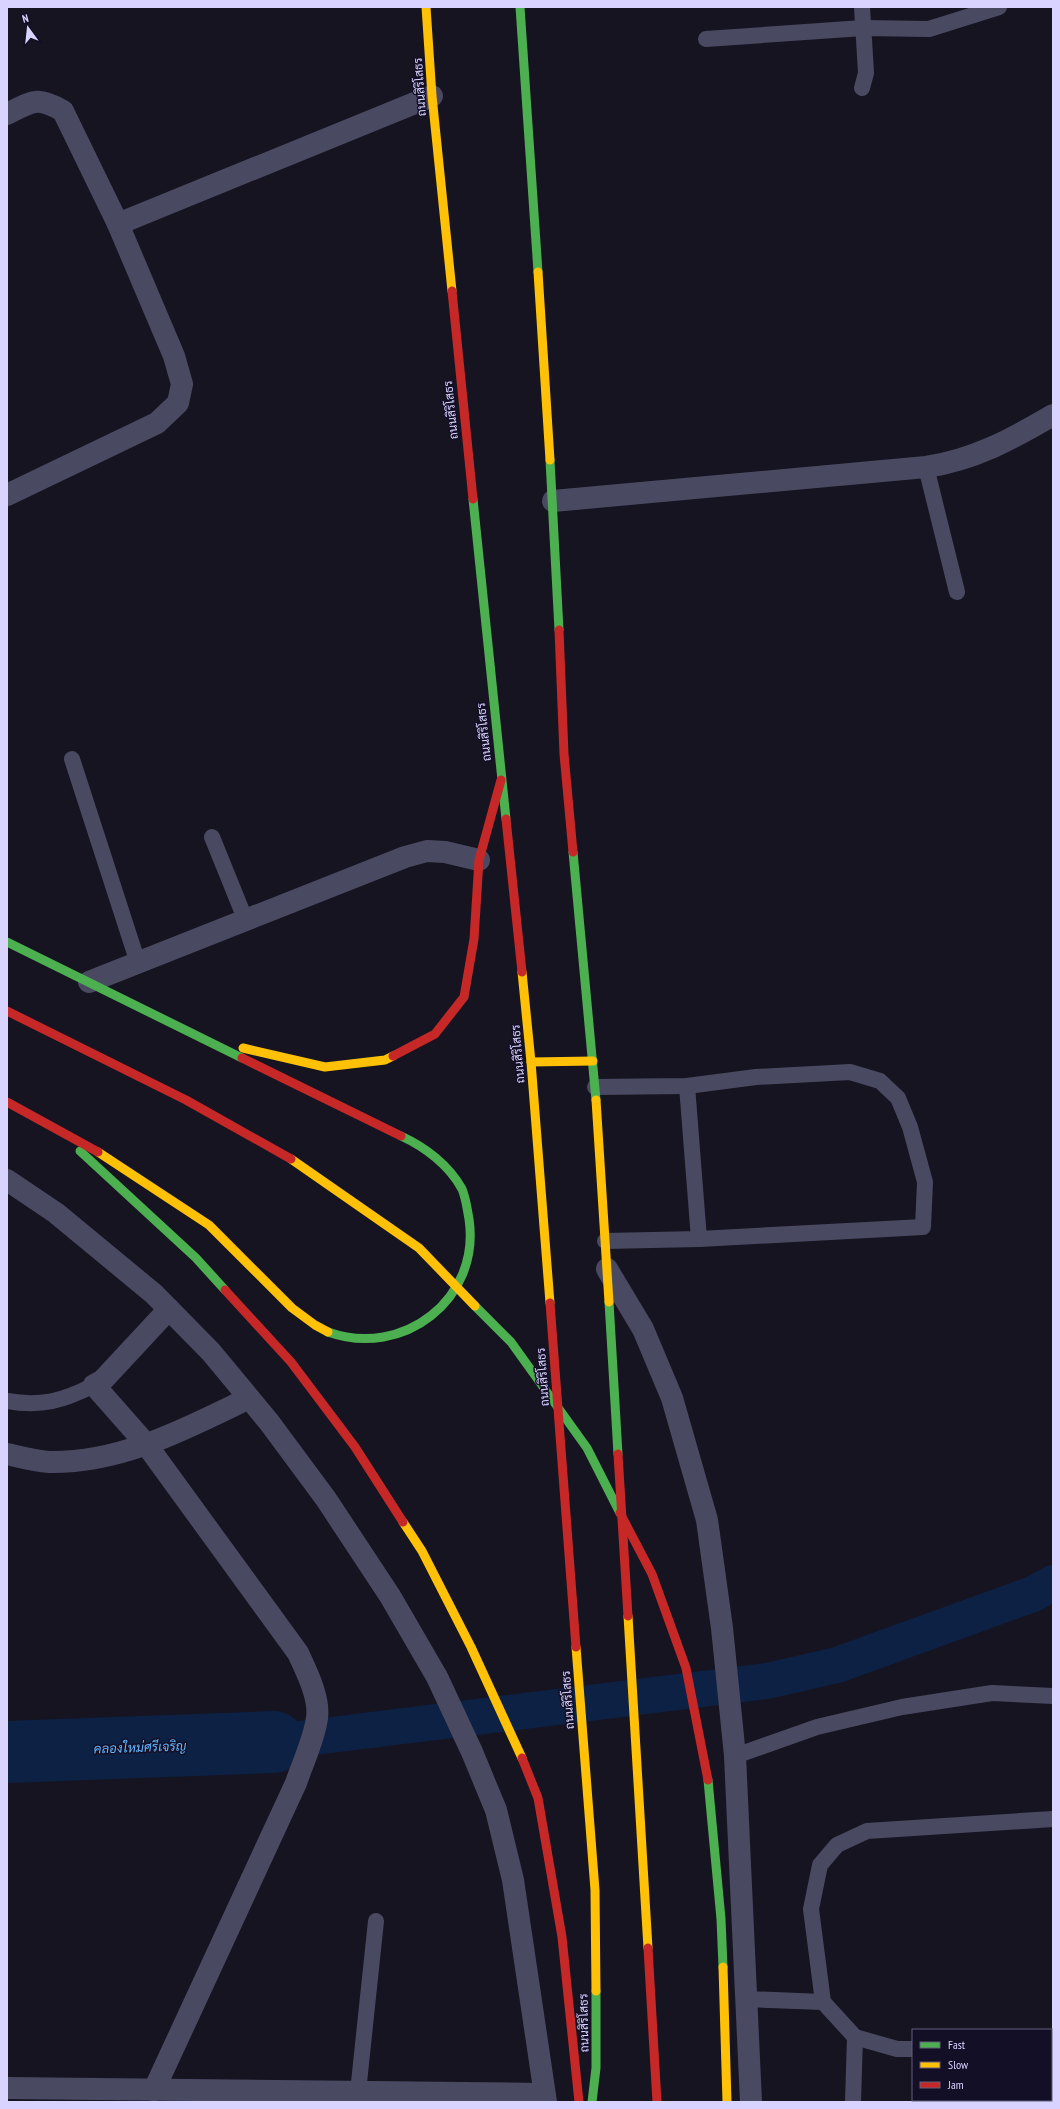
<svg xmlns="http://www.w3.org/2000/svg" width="1060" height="2109" font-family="'PT Sans Narrow',Sarabun,sans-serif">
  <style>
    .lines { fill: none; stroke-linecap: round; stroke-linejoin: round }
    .canal { stroke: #0d2144; stroke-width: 36 }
    .river { stroke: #0d2144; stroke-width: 62 }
    .lane { stroke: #4a4962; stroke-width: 16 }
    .street { stroke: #4a4962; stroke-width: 22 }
    .fast { stroke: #4caf50; stroke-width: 9 }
    .slow { stroke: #ffc107; stroke-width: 9 }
    .jam { stroke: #c62828; stroke-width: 9 }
    .labels { text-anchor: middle; stroke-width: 3; stroke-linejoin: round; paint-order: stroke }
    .street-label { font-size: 12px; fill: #d9d4ff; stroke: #130f26 }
    .water-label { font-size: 13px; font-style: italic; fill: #62b6ff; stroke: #130f26 }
  </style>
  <rect width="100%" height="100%" fill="#161421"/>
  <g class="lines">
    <!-- canal -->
    <path class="canal" d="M274 1742 767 1681 837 1665 1033 1594 1053 1583"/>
    <!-- river -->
    <path class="river" d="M7 1752 274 1742"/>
    <!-- lane -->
    <g class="lane">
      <path d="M862 7 866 73 862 88"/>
      <path d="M706 39 863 28 929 29 999 7"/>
      <path d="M926 467 957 592"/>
      <path d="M72 759 138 963"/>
      <path d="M212 837 246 921"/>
      <path d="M687 1086 699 1239"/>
      <path d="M595 1087 687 1086 756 1077 850 1072 880 1081 898 1098 910 1127 925 1182 923 1227 699 1239 605 1241"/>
      <path d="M7 1401C41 1407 63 1401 94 1385"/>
      <path d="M735 1756 817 1727 902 1707 992 1693 1053 1696"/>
      <path d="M746 1999 823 2002 855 2037 897 2049H913"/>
      <path d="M823 2002 811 1909 820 1865 837 1845 867 1831 1053 1819"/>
      <path d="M1051 2046H1053"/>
      <path d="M358 2092 376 1921"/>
      <path d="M853 2102 855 2037"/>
    </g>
    <!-- street -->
    <g class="street">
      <path d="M7 114C33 101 37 96 63 111L118 224 174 356 182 384 178 403 157 423 7 495"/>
      <path d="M118 224 432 96"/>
      <path d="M553 501 926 467C974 460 1012 439 1053 415"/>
      <path d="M89 982 405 857 427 851 445 852 479 860"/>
      <path d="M7 1180 56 1213 154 1294 211 1352 269 1422 326 1499 390 1596 437 1677 472 1752 496 1810 513 1880 546 2102"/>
      <path d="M607 1269 643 1329 672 1398 707 1520 722 1628 735 1756 751 2102"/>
      <path d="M7 1454C20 1457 35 1461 49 1462 122 1463 185 1429 249 1398"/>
      <path d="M7 2088 544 2094"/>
      <path d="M154 2090 296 1783C303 1762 314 1740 317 1718 320 1697 306 1671 298 1653L146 1444 94 1385 103 1380 169 1309"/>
    </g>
    <!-- fast -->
    <g class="fast">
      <path d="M520 7 538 272"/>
      <path d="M550 460 559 630"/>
      <path d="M473 499 506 819"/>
      <path d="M573 852 596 1100"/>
      <path d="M7 942 242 1058"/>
      <path d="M80 1151 196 1258 225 1290"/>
      <path d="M609 1302 618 1454"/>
      <path d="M475 1306 511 1342 587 1448 620 1513"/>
      <path d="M328 1332C403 1359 481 1299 469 1219 467 1209 466 1198 462 1189 449 1165 425 1147 401 1136"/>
      <path d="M708 1780 721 1919 723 1967"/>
      <path d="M592 2102 596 2068V1991"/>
    </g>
    <!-- slow -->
    <g class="slow">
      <path d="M426 7 432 96 452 291"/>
      <path d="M538 272 550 460"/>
      <path d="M522 972 531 1062 550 1303"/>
      <path d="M243 1048 325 1067 385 1060 393 1056"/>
      <path d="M531 1062 593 1061"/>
      <path d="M596 1100 609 1302"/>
      <path d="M98 1152 209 1225 292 1308 315 1325 328 1332"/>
      <path d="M291 1159 419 1248 475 1306"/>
      <path d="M403 1522 422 1551 471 1647 522 1758"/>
      <path d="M628 1616 648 1948"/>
      <path d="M576 1647 595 1890 596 1991"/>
      <path d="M723 1967 727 2102"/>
    </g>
    <!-- jam -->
    <g class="jam">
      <path d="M452 291 473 499"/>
      <path d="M559 630 564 754 573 852"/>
      <path d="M506 819 522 972"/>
      <path d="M7 1011 186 1100 291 1159"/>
      <path d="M393 1056 435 1034 464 997 474 939 479 860 501 780"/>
      <path d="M242 1058 401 1136"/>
      <path d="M7 1102 98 1152"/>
      <path d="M225 1290 291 1362 355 1447 403 1522"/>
      <path d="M550 1303 576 1647"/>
      <path d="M618 1454 628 1616"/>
      <path d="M620 1513 652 1574 686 1668 708 1780"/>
      <path d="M522 1758 538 1798 562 1937 579 2102"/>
      <path d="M648 1948 657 2102"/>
    </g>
  </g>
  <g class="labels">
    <!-- street labels -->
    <g class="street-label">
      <text transform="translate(420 87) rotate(-94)" y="4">ถนนสิริโสธร</text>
      <text transform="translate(451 410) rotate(-96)" y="4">ถนนสิริโสธร</text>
      <text transform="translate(484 732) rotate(-96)" y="4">ถนนสิริโสธร</text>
      <text transform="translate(518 1054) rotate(-95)" y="4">ถนนสิริโสธร</text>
      <text transform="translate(543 1377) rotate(-94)" y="4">ถนนสิริโสธร</text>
      <text transform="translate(568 1700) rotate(-94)" y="4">ถนนสิริโสธร</text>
      <text transform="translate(584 2023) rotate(-91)" y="4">ถนนสิริโสธร</text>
    </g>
    <!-- water labels -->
    <g class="water-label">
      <text transform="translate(140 1747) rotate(-2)" y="5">คลองใหม่ศรีเจริญ</text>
    </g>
  </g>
  <!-- border -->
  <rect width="1060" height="2109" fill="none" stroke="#d9d4ff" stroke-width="16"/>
  <!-- legend -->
  <rect x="912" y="2029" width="140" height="72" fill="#130f26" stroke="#625e7d"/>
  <rect x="920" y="2042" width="20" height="6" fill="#4caf50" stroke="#625e7d"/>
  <text x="948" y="2049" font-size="12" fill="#d9d4ff">Fast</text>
  <rect x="920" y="2062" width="20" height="6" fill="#ffc107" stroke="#625e7d"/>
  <text x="948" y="2069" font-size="12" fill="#d9d4ff">Slow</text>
  <rect x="920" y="2082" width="20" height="6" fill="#c62828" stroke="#625e7d"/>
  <text x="948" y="2089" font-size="12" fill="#d9d4ff">Jam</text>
  <!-- north arrow -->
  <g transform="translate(28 28) rotate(345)" stroke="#130f26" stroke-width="3" paint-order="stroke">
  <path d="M0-3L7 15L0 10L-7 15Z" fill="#d9d4ff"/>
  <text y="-6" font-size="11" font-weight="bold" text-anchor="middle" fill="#d9d4ff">N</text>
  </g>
</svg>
